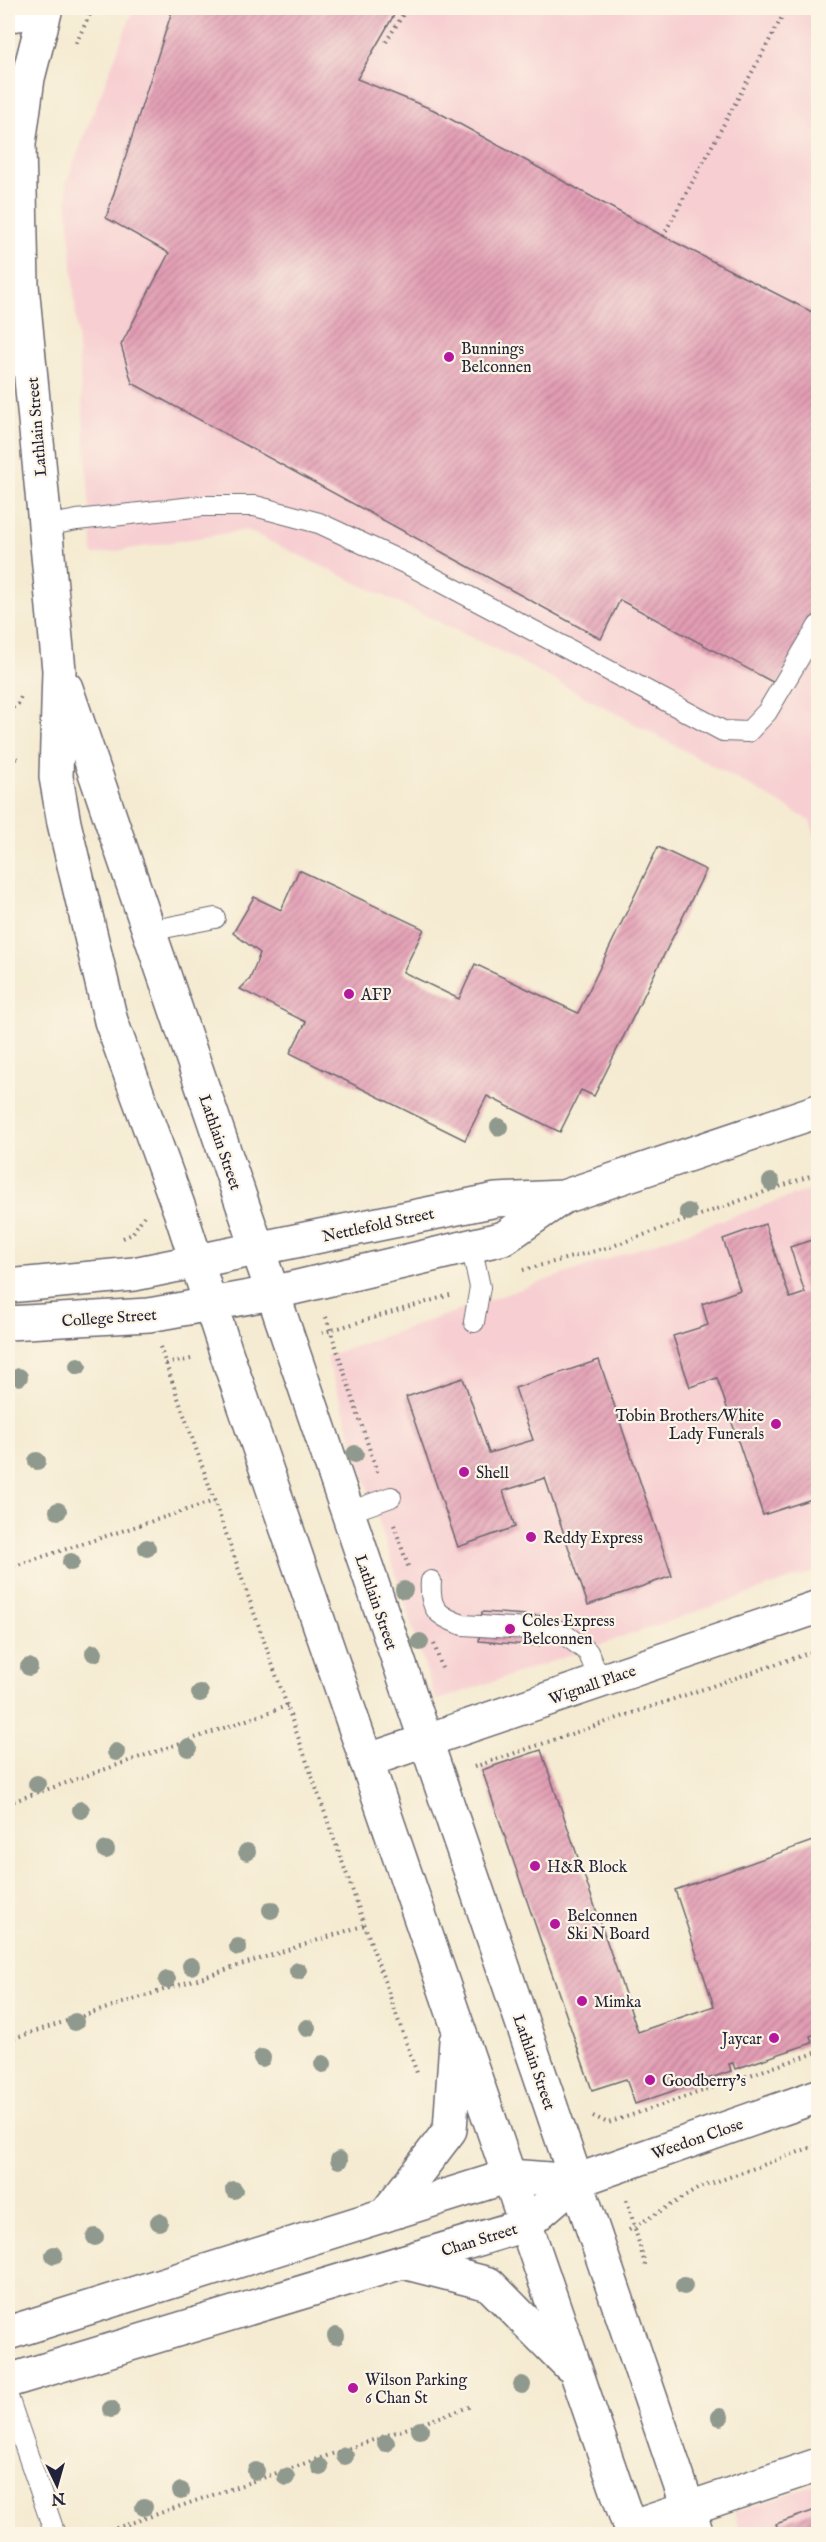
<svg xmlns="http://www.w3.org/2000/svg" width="826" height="2542" font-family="'IM FELL English',serif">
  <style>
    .built { fill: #f7cfd2 }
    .building { fill: url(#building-hatch) }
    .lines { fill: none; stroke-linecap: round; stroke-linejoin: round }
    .service-casing { stroke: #6c6870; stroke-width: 22 }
    .minor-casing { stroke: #6c6870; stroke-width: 36 }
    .tertiary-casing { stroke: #6c6870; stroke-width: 36 }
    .path { stroke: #6c6870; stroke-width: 4; stroke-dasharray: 1.5 4.5; stroke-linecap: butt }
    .service { stroke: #fff; stroke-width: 20 }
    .minor { stroke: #fff; stroke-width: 33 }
    .tertiary { stroke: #fff; stroke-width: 33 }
    .tree { fill: #90998d }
    .poi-dot { fill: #b5179e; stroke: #fcf5e5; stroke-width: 2 }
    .labels { text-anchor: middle; stroke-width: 4.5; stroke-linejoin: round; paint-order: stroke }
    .poi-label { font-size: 16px; fill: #22223b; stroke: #fcf5e5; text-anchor: start }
    .street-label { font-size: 16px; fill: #22223b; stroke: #fcf5e5 }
  </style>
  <defs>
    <pattern id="building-hatch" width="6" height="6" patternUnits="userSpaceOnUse" patternTransform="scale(1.5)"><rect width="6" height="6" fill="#e39db4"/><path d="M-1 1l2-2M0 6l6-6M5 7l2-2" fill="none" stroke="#b88094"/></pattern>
  </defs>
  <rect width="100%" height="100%" fill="#fcf5e5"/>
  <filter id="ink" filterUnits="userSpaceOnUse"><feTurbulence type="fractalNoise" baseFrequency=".0167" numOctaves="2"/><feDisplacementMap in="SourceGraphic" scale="12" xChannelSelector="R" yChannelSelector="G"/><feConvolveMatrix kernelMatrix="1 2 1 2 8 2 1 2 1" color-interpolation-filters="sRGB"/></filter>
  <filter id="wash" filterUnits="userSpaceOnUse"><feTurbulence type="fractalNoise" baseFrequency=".008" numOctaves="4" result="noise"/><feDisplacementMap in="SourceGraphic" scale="24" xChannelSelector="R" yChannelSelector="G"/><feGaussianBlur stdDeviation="1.35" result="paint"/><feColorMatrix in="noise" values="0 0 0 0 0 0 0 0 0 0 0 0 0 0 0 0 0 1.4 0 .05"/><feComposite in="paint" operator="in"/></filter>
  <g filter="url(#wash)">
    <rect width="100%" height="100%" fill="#f5ebd2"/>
    <!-- built -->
    <g class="built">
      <path d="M134 8H818V845L810 821 755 789 508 655 246 530 93 555 66 183Z"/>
      <path d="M818 1187V1570L436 1701 326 1356Z"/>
      <path d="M818 2483V2534H741L734 2513Z"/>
    </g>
    <g id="blocks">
      <!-- building -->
      <g class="building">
        <path d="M173 8H398L357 79 434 110 663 236 818 315V609L778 685 620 600 601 639 132 383 121 345 169 253 106 218Z"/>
        <path d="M658 847 706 870 594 1096 581 1090 560 1132 487 1096 465 1140 290 1053 306 1022 240 989 250 979 260 953 233 933 254 897 281 910 299 870 424 929 403 972 459 999 475 964 578 1013Z"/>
        <path d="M765 1224 790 1298 805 1293 790 1247 818 1238V1497L763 1515 717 1378 690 1387 673 1336 708 1325 702 1304 740 1290 723 1239Z"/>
        <path d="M599 1360 672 1576 588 1605 545 1478 503 1491 515 1527 458 1547 406 1397 463 1378 489 1453 533 1440 515 1388Z"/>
        <path d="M482 1612 542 1616 539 1646 479 1641Z"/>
        <path d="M541 1750 638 2032 714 2006 675 1890 818 1839V2033L810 2036 812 2043 735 2069 733 2063 729 2064 731 2071 635 2104 626 2079 592 2090 482 1770Z"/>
        <path d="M818 2509V2534H780L776 2524Z"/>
      </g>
    </g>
  </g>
  <g filter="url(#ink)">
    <use href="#blocks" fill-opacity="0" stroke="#6c6870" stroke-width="1.5"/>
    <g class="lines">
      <!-- service casing -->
      <g class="service-casing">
        <g id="service">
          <path d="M45 526 77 520 202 506H255L319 523 413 567 723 731 748 732 767 712 818 626"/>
          <path d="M149 931 215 918"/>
          <path d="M471 1245 480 1287 474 1322"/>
          <path d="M346 1513 391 1497"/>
          <path d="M431 1581C429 1609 437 1616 463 1625L560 1631 588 1652 600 1681"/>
          <path d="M8 2397 55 2534"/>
        </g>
      </g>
      <!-- minor casing -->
      <g class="minor-casing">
        <g id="minor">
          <path d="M8 15 44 11"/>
          <path d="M366 1761 818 1607"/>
          <path d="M8 2333 509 2176 576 2181"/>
          <path d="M8 2381 525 2225 576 2181 818 2096"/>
          <path d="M630 2528 818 2465"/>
        </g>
      </g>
      <!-- tertiary casing -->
      <g class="tertiary-casing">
        <g id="tertiary">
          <path d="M46 8 28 78 19 144 22 285 59 670 56 777 64 823 111 1021 180 1211 226 1352 632 2534"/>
          <path d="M66 688 697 2534"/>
          <path d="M8 1286 134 1274 496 1200 563 1197 818 1111"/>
          <path d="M8 1323 149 1315 272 1293 504 1238 563 1197"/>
          <path d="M385 2215 450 2130 456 2041"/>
          <path d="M403 2262 489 2284 569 2365"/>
        </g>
      </g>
      <!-- path -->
      <g class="path">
        <path d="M386 42 407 8"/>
        <path d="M76 43 93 8"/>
        <path d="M663 236 787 8"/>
        <path d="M8 711 18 704 21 697"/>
        <path d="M8 714 11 756 20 760"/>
        <path d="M123 1238 132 1234 144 1216"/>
        <path d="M523 1270 610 1247 818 1173"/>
        <path d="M326 1317 377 1472"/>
        <path d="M322 1333 450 1295"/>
        <path d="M160 1347 417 2073"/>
        <path d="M166 1364 191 1359"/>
        <path d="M394 1525 408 1566"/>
        <path d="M8 1568 214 1501"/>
        <path d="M434 1644 443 1671"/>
        <path d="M474 1767 818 1650"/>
        <path d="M8 1803 287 1706"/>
        <path d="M8 2040 365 1925"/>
        <path d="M593 2116 608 2123 818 2052"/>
        <path d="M627 2200 646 2268"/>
        <path d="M629 2230 699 2188 818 2145"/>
        <path d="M99 2534 472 2406"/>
        <path d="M744 2534 749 2525"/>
      </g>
      <!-- service -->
      <use href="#service" class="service"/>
      <!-- minor -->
      <use href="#minor" class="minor"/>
      <!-- tertiary -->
      <use href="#tertiary" class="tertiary"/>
    </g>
    <!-- trees -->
    <g class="tree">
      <circle cx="499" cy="1127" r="9"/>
      <circle cx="771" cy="1182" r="9"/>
      <circle cx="688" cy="1212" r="9"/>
      <circle cx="78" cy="1366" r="9"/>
      <circle cx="19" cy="1377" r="9"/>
      <circle cx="355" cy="1454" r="9"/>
      <circle cx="37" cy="1461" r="9"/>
      <circle cx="58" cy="1511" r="9"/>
      <circle cx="147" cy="1548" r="9"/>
      <circle cx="71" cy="1562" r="9"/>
      <circle cx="404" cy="1590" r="9"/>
      <circle cx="420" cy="1642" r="9"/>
      <circle cx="94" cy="1653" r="9"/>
      <circle cx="29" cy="1667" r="9"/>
      <circle cx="200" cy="1693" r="9"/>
      <circle cx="188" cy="1748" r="9"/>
      <circle cx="116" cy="1752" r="9"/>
      <circle cx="37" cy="1784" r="9"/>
      <circle cx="81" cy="1810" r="9"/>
      <circle cx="106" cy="1850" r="9"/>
      <circle cx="247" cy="1852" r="9"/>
      <circle cx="271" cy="1910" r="9"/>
      <circle cx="238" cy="1947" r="9"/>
      <circle cx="191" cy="1966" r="9"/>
      <circle cx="298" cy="1971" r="9"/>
      <circle cx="167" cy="1980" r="9"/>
      <circle cx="75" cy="2022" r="9"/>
      <circle cx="307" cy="2028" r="9"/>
      <circle cx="262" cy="2058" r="9"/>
      <circle cx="323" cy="2064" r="9"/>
      <circle cx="339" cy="2160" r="9"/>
      <circle cx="234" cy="2190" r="9"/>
      <circle cx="159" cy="2222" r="9"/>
      <circle cx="95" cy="2237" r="9"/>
      <circle cx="54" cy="2255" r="9"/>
      <circle cx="684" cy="2286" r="9"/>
      <circle cx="336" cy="2336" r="9"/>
      <circle cx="522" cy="2385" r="9"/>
      <circle cx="111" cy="2409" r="9"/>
      <circle cx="720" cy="2417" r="9"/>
      <circle cx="420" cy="2430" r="9"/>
      <circle cx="386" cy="2443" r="9"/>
      <circle cx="345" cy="2456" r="9"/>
      <circle cx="320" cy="2467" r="9"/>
      <circle cx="256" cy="2471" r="9"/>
      <circle cx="286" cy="2477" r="9"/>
      <circle cx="181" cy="2491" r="9"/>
      <circle cx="144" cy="2507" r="9"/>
    </g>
  </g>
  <!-- markers -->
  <g class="poi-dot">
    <circle cx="449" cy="357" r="6"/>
    <circle cx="349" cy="994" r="6"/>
    <circle cx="776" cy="1424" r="6"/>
    <circle cx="464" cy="1472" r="6"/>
    <circle cx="531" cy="1537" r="6"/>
    <circle cx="510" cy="1629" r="6"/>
    <circle cx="535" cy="1866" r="6"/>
    <circle cx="555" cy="1924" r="6"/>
    <circle cx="582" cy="2001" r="6"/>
    <circle cx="774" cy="2038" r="6"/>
    <circle cx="650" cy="2080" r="6"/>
    <circle cx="353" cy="2388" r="6"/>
  </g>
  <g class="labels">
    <!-- poi labels -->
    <g class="poi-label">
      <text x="461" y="354">Bunnings<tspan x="461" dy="18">Belconnen</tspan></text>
      <text x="361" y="1000">AFP</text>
      <text x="764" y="1421" text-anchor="end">Tobin Brothers/White<tspan x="764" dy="18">Lady Funerals</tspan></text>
      <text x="476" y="1478">Shell</text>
      <text x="543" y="1543">Reddy Express</text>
      <text x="522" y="1626">Coles Express<tspan x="522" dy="18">Belconnen</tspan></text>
      <text x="547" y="1872">H&amp;R Block</text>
      <text x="567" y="1921">Belconnen<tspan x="567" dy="18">Ski N Board</tspan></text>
      <text x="594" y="2007">Mimka</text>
      <text x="762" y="2044" text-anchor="end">Jaycar</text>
      <text x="662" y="2086">Goodberry’s</text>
      <text x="365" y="2385">Wilson Parking<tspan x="365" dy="18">6 Chan St</tspan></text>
    </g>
    <!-- street labels -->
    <g class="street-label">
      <text transform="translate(36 427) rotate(-95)" y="6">Lathlain Street</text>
      <text transform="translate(221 1142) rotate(71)" y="6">Lathlain Street</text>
      <text transform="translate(378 1224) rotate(-12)" y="6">Nettlefold Street</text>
      <text transform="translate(109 1317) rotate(-4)" y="6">College Street</text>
      <text transform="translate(377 1602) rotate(71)" y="6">Lathlain Street</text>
      <text transform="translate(592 1684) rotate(-19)" y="6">Wignall Place</text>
      <text transform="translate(535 2062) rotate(71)" y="6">Lathlain Street</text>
      <text transform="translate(697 2138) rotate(-19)" y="6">Weedon Close</text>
      <text transform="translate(479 2239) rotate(-17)" y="6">Chan Street</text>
    </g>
  </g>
  <!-- margin -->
  <rect width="826" height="2542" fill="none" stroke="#fcf5e5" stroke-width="30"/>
  <!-- north arrow -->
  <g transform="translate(57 2485) rotate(175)" stroke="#fcf5e5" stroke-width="4.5" paint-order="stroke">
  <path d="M0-4.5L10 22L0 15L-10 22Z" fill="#22223b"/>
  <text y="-9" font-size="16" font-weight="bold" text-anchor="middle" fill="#22223b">N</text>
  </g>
</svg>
